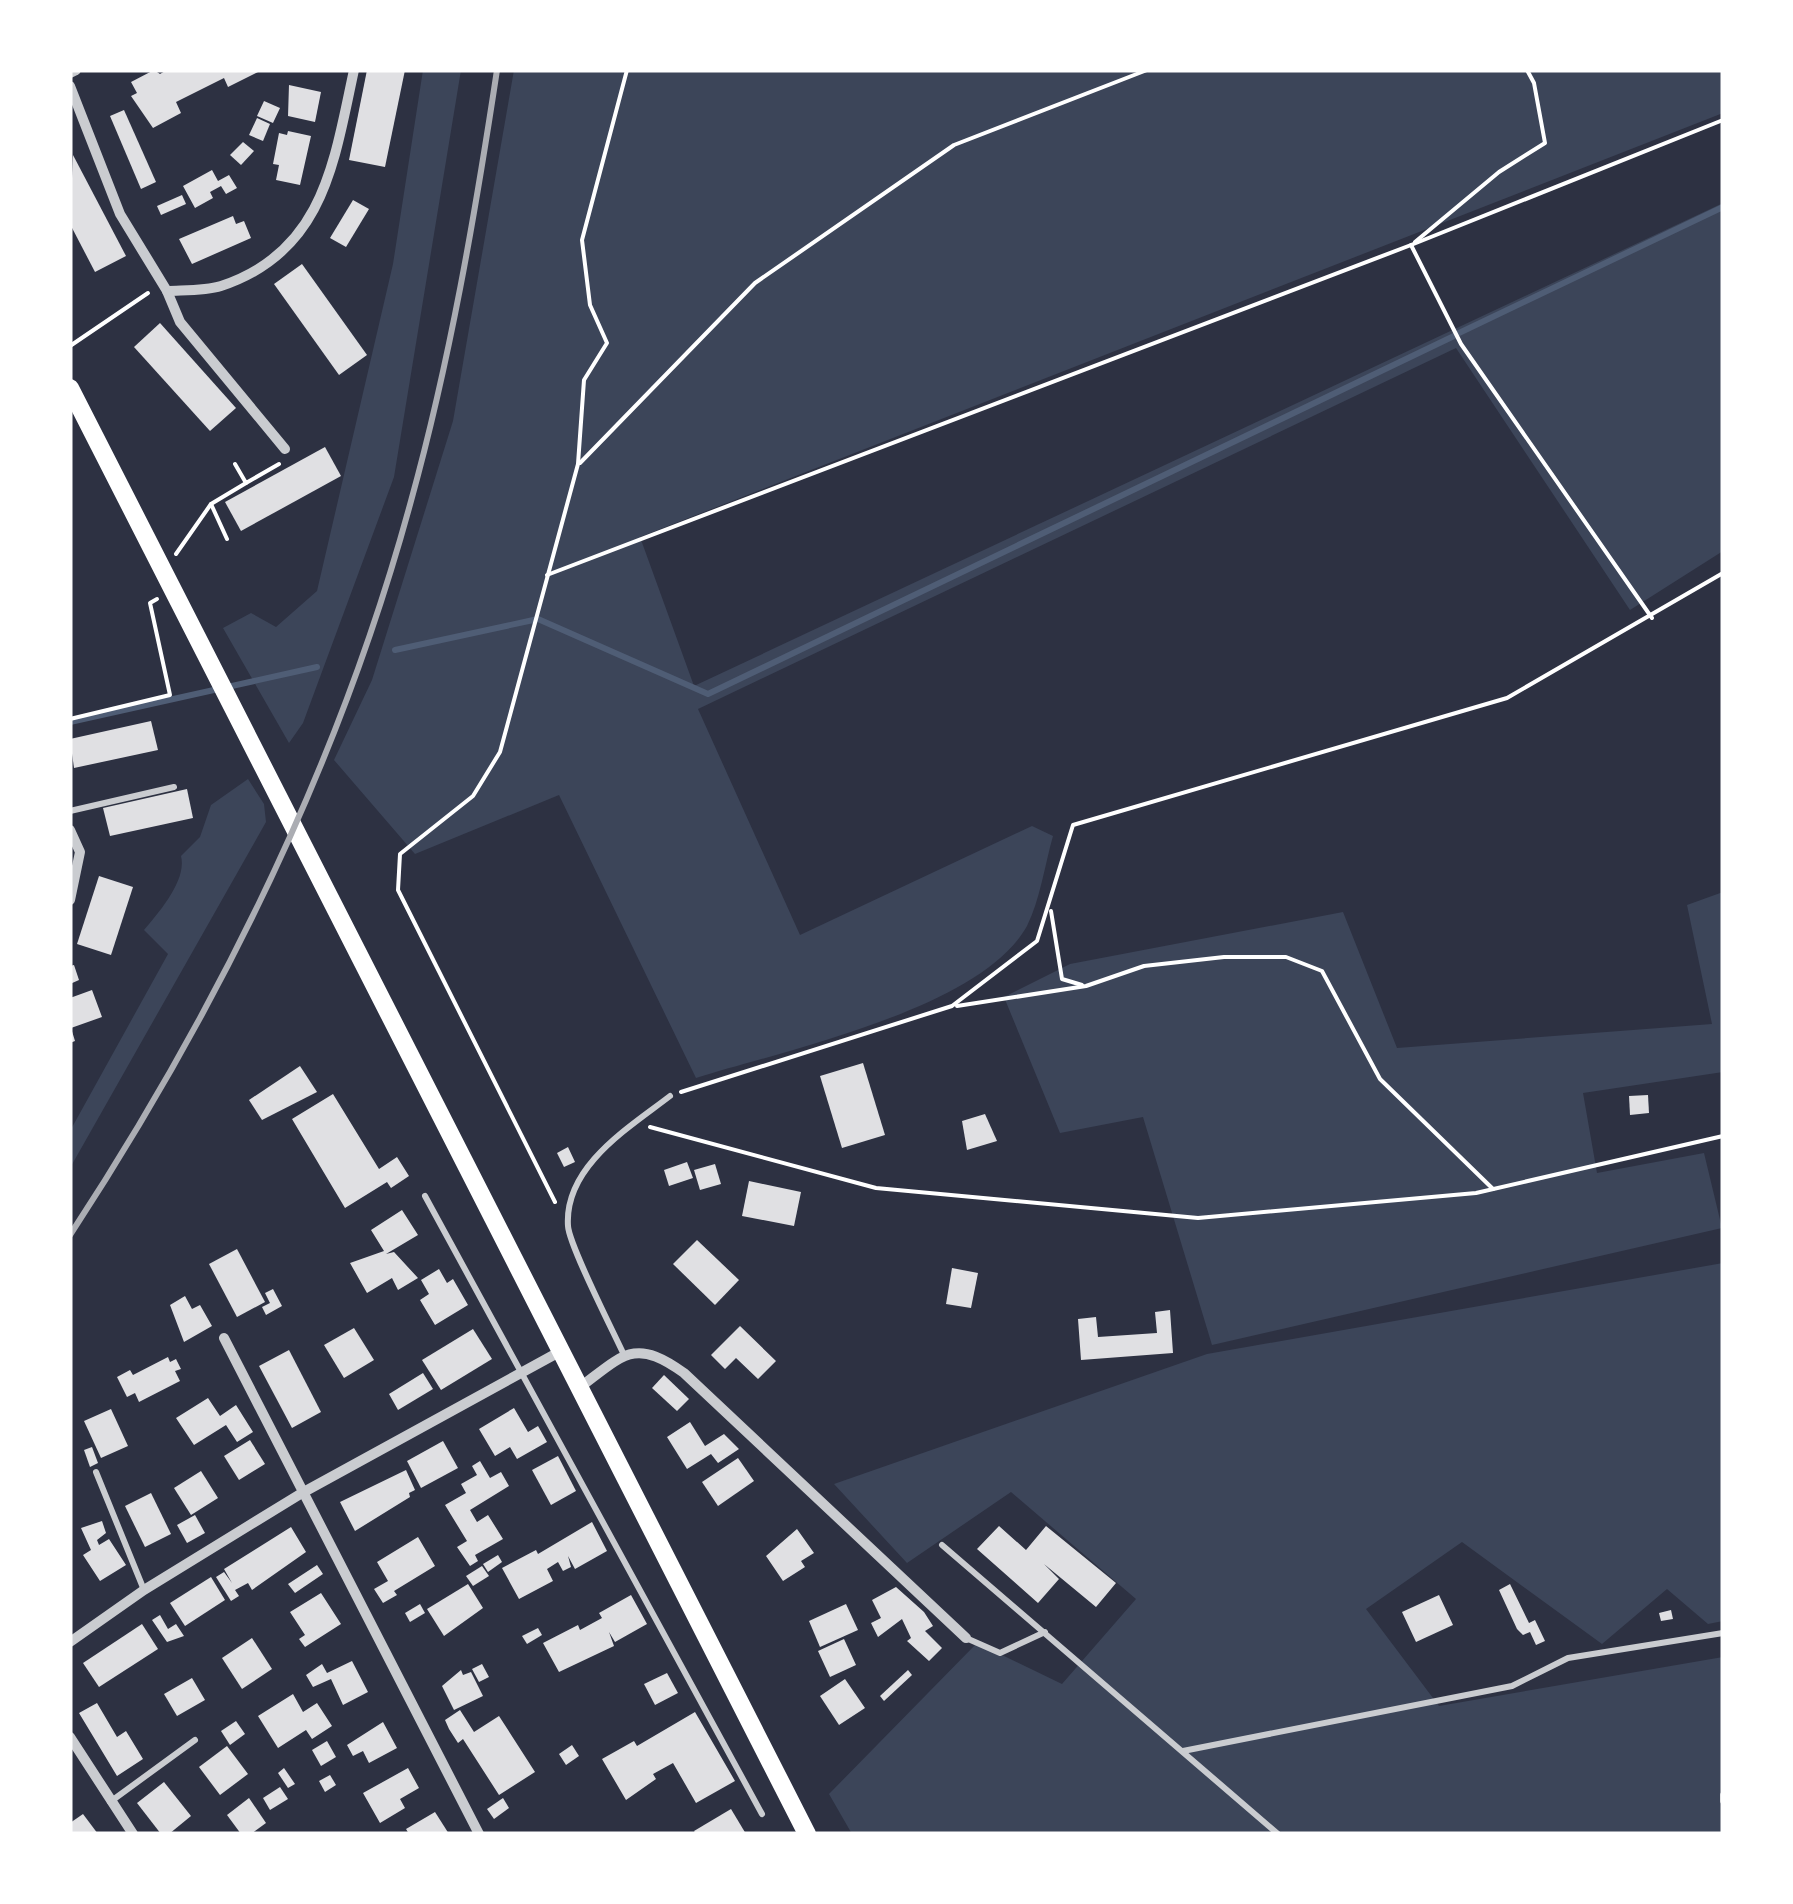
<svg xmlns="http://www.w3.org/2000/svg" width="1793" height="1904" font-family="Arial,sans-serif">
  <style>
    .green { fill: #3c4559 }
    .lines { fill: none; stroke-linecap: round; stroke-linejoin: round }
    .stream { stroke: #4f5d75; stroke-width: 6 }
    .building { fill: #e0e0e3 }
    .path { stroke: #fff; stroke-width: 4 }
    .service { stroke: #caccd0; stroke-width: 6 }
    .minor { stroke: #caccd0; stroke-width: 10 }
    .secondary { stroke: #fff; stroke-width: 18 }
    .rail { stroke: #abadb3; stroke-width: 6 }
  </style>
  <rect width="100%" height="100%" fill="#2d3142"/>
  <!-- green -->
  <g class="green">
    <path d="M423 70H461L394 477 303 723 289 743 223 628 251 613 276 627 317 591 393 264Z"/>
    <path d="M514 70H1723V113L640 537 694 686 1723 203V551L1630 610 1456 348 698 709 800 935 1032 826 1053 836C1045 864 1040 900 1027 926 981 1009 785 1050 696 1078L559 795 415 854 334 760 372 680 453 421Z"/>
    <path d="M248 779 264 804 266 822 70 1168V1131L168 954 144 930C160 911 187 880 181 856L200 837 211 805Z"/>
    <path d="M1723 892V1072L1583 1093 1597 1173 1704 1153 1722 1228 1212 1345 1143 1117 1060 1133 1004 997 1070 964 1343 912 1397 1048 1712 1024 1687 905Z"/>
    <path d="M1723 1263V1621L1708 1624 1667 1589 1602 1644 1462 1542 1366 1609 1439 1706 1723 1657V1834H852L829 1794 977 1643 1062 1684 1136 1599 1011 1492 907 1563 834 1484 1207 1354Z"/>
  </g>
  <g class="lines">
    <!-- stream -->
    <g class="stream">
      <path d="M1459 333 1723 207"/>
      <path d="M395 650 538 619 708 694 1454 336"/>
      <path d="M70 722 317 667"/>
    </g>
  </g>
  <!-- building -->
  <g class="building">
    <path d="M154 70 160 74 167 70H262L228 87 224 78 176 102 181 113 153 128 131 96 137 93 131 82Z"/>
    <path d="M367 70H405L385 167 349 160Z"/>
    <path d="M289 85 321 92 315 122 288 116Z"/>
    <path d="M264 101 280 108 273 123 257 116Z"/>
    <path d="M124 110 156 182 141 189 110 116Z"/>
    <path d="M257 118 270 124 263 141 249 135Z"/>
    <path d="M288 131 311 136 300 185 276 180 279 165 273 164 279 133 287 135Z"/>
    <path d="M243 142 254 151 241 165 230 155Z"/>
    <path d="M73 155 126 256 95 272 70 224Z"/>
    <path d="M212 170 218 181 229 175 237 188 226 194 221 186 210 192 213 198 195 208 183 186Z"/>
    <path d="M182 195 186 204 161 215 157 206Z"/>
    <path d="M353 200 369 209 346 247 330 238Z"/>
    <path d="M233 216 236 224 244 221 251 238 192 264 179 239Z"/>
    <path d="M302 264 367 355 339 375 274 284Z"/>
    <path d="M160 323 236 408 210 431 134 347Z"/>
    <path d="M325 447 341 476 241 531 225 502Z"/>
    <path d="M151 721 158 750 74 768 70 739Z"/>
    <path d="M187 789 193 818 110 836 103 808Z"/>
    <path d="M99 876 133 887 111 955 77 944Z"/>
    <path d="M74 965 79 980 70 984V966Z"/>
    <path d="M92 990 102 1017 71 1028 75 1041 70 1043V998Z"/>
    <path d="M863 1063 885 1135 842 1148 820 1076Z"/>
    <path d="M300 1066 317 1092 262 1120 249 1100Z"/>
    <path d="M333 1094 379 1169 397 1157 409 1176 391 1188 387 1182 345 1208 292 1119Z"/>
    <path d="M1648 1095 1649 1113 1630 1115 1629 1096Z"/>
    <path d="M985 1114 997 1141 967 1150 962 1121Z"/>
    <path d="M568 1147 575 1162 564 1167 557 1153Z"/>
    <path d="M687 1162 693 1178 669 1186 664 1170Z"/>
    <path d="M715 1164 721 1184 700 1190 694 1170Z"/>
    <path d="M749 1181 801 1192 794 1226 742 1216Z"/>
    <path d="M402 1210 418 1235 386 1254 394 1252 418 1278 398 1290 392 1278 367 1293 350 1263 384 1251 371 1230Z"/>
    <path d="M697 1240 739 1280 715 1305 673 1264Z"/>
    <path d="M237 1249 265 1302 237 1317 209 1264Z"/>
    <path d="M952 1268 978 1273 971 1308 946 1304Z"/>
    <path d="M439 1269 447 1283 453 1279 468 1305 435 1325 420 1300 429 1294 421 1280Z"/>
    <path d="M273 1289 282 1306 266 1315 262 1307 270 1303 265 1293Z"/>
    <path d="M185 1296 192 1309 200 1305 212 1326 184 1342 170 1305Z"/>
    <path d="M1170 1310 1173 1353 1081 1360 1078 1319 1096 1317 1098 1337 1157 1333 1155 1312Z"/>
    <path d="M740 1326 776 1361 758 1379 736 1358 725 1369 711 1355Z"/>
    <path d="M354 1328 374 1360 344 1378 324 1345Z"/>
    <path d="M473 1329 492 1359 441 1390 422 1360Z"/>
    <path d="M289 1350 321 1412 292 1428 259 1366Z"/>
    <path d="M168 1357 170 1362 176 1359 181 1369 175 1371 180 1381 139 1402 135 1393 127 1397 117 1377 130 1370 133 1375Z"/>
    <path d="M423 1373 433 1389 398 1410 389 1394Z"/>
    <path d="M664 1375 689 1399 677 1411 652 1388Z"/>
    <path d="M208 1398 220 1416 236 1405 253 1432 237 1442 226 1425 194 1445 176 1418Z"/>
    <path d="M514 1408 528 1432 538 1426 547 1442 517 1459 510 1447 495 1456 479 1429Z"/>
    <path d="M111 1409 128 1446 101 1458 84 1421Z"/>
    <path d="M690 1422 705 1446 724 1434 739 1449 718 1463 711 1454 687 1469 667 1437Z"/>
    <path d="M250 1440 265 1464 239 1480 224 1456Z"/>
    <path d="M443 1441 458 1468 421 1488 407 1461Z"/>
    <path d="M92 1447 98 1463 90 1467 84 1450Z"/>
    <path d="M558 1456 576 1491 551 1505 532 1470Z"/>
    <path d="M738 1458 754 1481 718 1506 702 1482Z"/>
    <path d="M480 1461 490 1478 501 1472 509 1486 470 1510 477 1522 488 1515 503 1539 475 1555 478 1561 470 1566 457 1547 467 1541 445 1505 466 1493 461 1484 477 1475 472 1466Z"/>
    <path d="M406 1470 415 1490 409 1493 410 1497 355 1531 340 1502Z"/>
    <path d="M201 1471 218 1498 191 1515 174 1488Z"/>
    <path d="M151 1493 171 1534 145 1547 125 1506Z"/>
    <path d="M195 1515 205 1533 187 1543 177 1525Z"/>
    <path d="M102 1521 106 1533 97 1540 99 1545 109 1539 126 1565 100 1581 83 1555 91 1550 81 1528Z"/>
    <path d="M592 1522 607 1551 575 1569 568 1556 571 1567 563 1571 558 1562 547 1569 553 1581 519 1599 502 1568 536 1550 538 1554Z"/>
    <path d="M999 1526 1026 1550 1046 1526 1116 1583 1096 1607 1044 1564 1059 1579 1038 1603 977 1549Z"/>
    <path d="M291 1527 306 1552 252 1590 248 1583 235 1590 239 1596 231 1601 216 1577 224 1572 232 1583 224 1569Z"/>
    <path d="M797 1529 814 1553 801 1561 805 1567 783 1581 766 1556Z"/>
    <path d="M418 1537 435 1566 394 1591 397 1595 383 1603 374 1589 388 1581 377 1562Z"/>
    <path d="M498 1555 502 1562 488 1572 483 1564Z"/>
    <path d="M317 1565 323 1574 295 1593 288 1584Z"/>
    <path d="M482 1566 489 1576 473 1586 466 1576Z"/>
    <path d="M211 1577 225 1600 185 1626 170 1603Z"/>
    <path d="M468 1584 483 1608 444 1636 427 1609Z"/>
    <path d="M1510 1584 1529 1623 1535 1620 1545 1641 1536 1645 1530 1632 1523 1635 1517 1629 1499 1590Z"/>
    <path d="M896 1587 924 1612 933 1626 925 1631 942 1648 929 1661 907 1641 911 1638 902 1619 878 1637 871 1623 881 1618 872 1600Z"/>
    <path d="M321 1593 341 1624 305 1647 299 1639 305 1635 290 1612Z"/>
    <path d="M631 1595 647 1624 615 1642 609 1632 614 1646 559 1672 543 1643 578 1625 580 1630 602 1618 599 1613Z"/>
    <path d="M1439 1595 1453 1625 1416 1642 1402 1612Z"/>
    <path d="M420 1604 425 1613 410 1622 405 1613Z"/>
    <path d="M846 1604 858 1630 820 1647 809 1621Z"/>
    <path d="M1671 1610 1673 1619 1661 1621 1659 1613Z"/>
    <path d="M160 1615 168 1629 176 1624 184 1636 167 1642 152 1620Z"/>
    <path d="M142 1624 158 1649 99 1687 83 1663Z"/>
    <path d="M538 1628 542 1635 527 1644 522 1636Z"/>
    <path d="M252 1638 272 1669 242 1689 222 1658Z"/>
    <path d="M844 1639 856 1665 830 1677 818 1651Z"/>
    <path d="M352 1661 368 1692 343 1705 331 1679 313 1687 306 1675 322 1664 327 1673Z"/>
    <path d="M482 1664 489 1677 479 1682 472 1669Z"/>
    <path d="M461 1670 463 1675 471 1672 483 1696 454 1710 442 1686Z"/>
    <path d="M908 1670 912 1675 884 1701 880 1696Z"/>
    <path d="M667 1673 678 1693 655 1705 644 1684Z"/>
    <path d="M192 1678 205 1700 177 1716 164 1694Z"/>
    <path d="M845 1679 865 1708 839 1725 820 1696Z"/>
    <path d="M293 1694 303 1712 317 1703 332 1726 312 1739 306 1730 278 1748 258 1716Z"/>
    <path d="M97 1703 117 1737 126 1731 143 1759 117 1776 79 1713Z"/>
    <path d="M460 1710 474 1732 499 1716 535 1772 499 1795 463 1739 458 1743 449 1729 445 1720Z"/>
    <path d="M695 1712 735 1781 696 1803 673 1763 653 1774 656 1779 626 1800 602 1759 634 1741 637 1746Z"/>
    <path d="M236 1721 245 1734 230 1745 221 1731Z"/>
    <path d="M383 1722 397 1748 369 1763 363 1751 353 1756 347 1745Z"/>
    <path d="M327 1741 336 1757 321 1766 312 1750Z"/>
    <path d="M572 1745 579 1756 566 1765 559 1754Z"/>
    <path d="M227 1746 248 1774 220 1795 199 1767Z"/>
    <path d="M284 1768 295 1784 288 1788 278 1773Z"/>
    <path d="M408 1768 419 1788 400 1799 405 1808 380 1823 363 1793Z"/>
    <path d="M330 1775 336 1785 325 1792 319 1781Z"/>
    <path d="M164 1782 191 1816 169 1834H161L137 1803Z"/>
    <path d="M280 1787 288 1799 270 1810 263 1798Z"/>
    <path d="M249 1798 266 1823 251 1834H241L227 1815Z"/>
    <path d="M503 1798 509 1808 494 1819 487 1809Z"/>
    <path d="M731 1809 746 1834H696L694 1831Z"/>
    <path d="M435 1812 449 1834H409L406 1829Z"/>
    <path d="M83 1814 98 1834H70V1823Z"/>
  </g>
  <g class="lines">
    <!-- path -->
    <g class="path">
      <path d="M1415 242 1499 172 1545 143 1534 83 1527 70"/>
      <path d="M1411 245 1461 344 1652 618"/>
      <path d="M70 346 148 293"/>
      <path d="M580 463 755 283 954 145 1147 70"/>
      <path d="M235 464 246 483 279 464"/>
      <path d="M211 504 227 539"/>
      <path d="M176 554 211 504 246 483"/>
      <path d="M547 575 1411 245 1723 120"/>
      <path d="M70 719 170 695 150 603 157 599"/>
      <path d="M1051 911 1062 979 1082 985"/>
      <path d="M957 1006 1086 986 1144 966 1224 957H1286L1322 971 1380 1079 1493 1189"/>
      <path d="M681 1092 952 1006 1037 941 1073 825 1507 698 1723 573"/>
      <path d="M650 1127 876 1188 1198 1218 1476 1193 1723 1136"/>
      <path d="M555 1202 398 890 400 854 473 796 500 752 578 464 584 380 607 343 590 305 582 240 627 70"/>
    </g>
    <!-- service -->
    <g class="service">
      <path d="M70 811 174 787"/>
      <path d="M425 1196 762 1814"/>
      <path d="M624 1355C613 1331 569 1245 568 1226 564 1166 630 1127 670 1096"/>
      <path d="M96 1472 144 1590"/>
      <path d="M942 1545 1278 1834"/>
      <path d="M966 1638 1000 1653 1045 1632"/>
      <path d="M1183 1751 1512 1686 1568 1658 1723 1633"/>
      <path d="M1723 1795V1801"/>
      <path d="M110 1802 195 1740"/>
    </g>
    <!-- minor -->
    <g class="minor">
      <path d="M70 73 76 70"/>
      <path d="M70 86 120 214 167 291 180 322 285 449"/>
      <path d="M167 291C184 290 205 291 221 286 324 252 334 162 354 70"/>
      <path d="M70 830 80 852 70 900"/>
      <path d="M224 1338 479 1834"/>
      <path d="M579 1388C623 1355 634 1337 684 1373L966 1638"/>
      <path d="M70 1642 144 1590 302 1493 561 1351"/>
      <path d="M70 1737 133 1834"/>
    </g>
    <!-- secondary -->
    <path class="secondary" d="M70 388 807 1834"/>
    <!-- rail -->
    <path class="rail" d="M70 1235C218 1009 340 763 411 501 450 360 475 215 497 70"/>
  </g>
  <!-- border -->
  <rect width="1793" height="1904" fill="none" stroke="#ffffff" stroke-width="145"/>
</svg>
